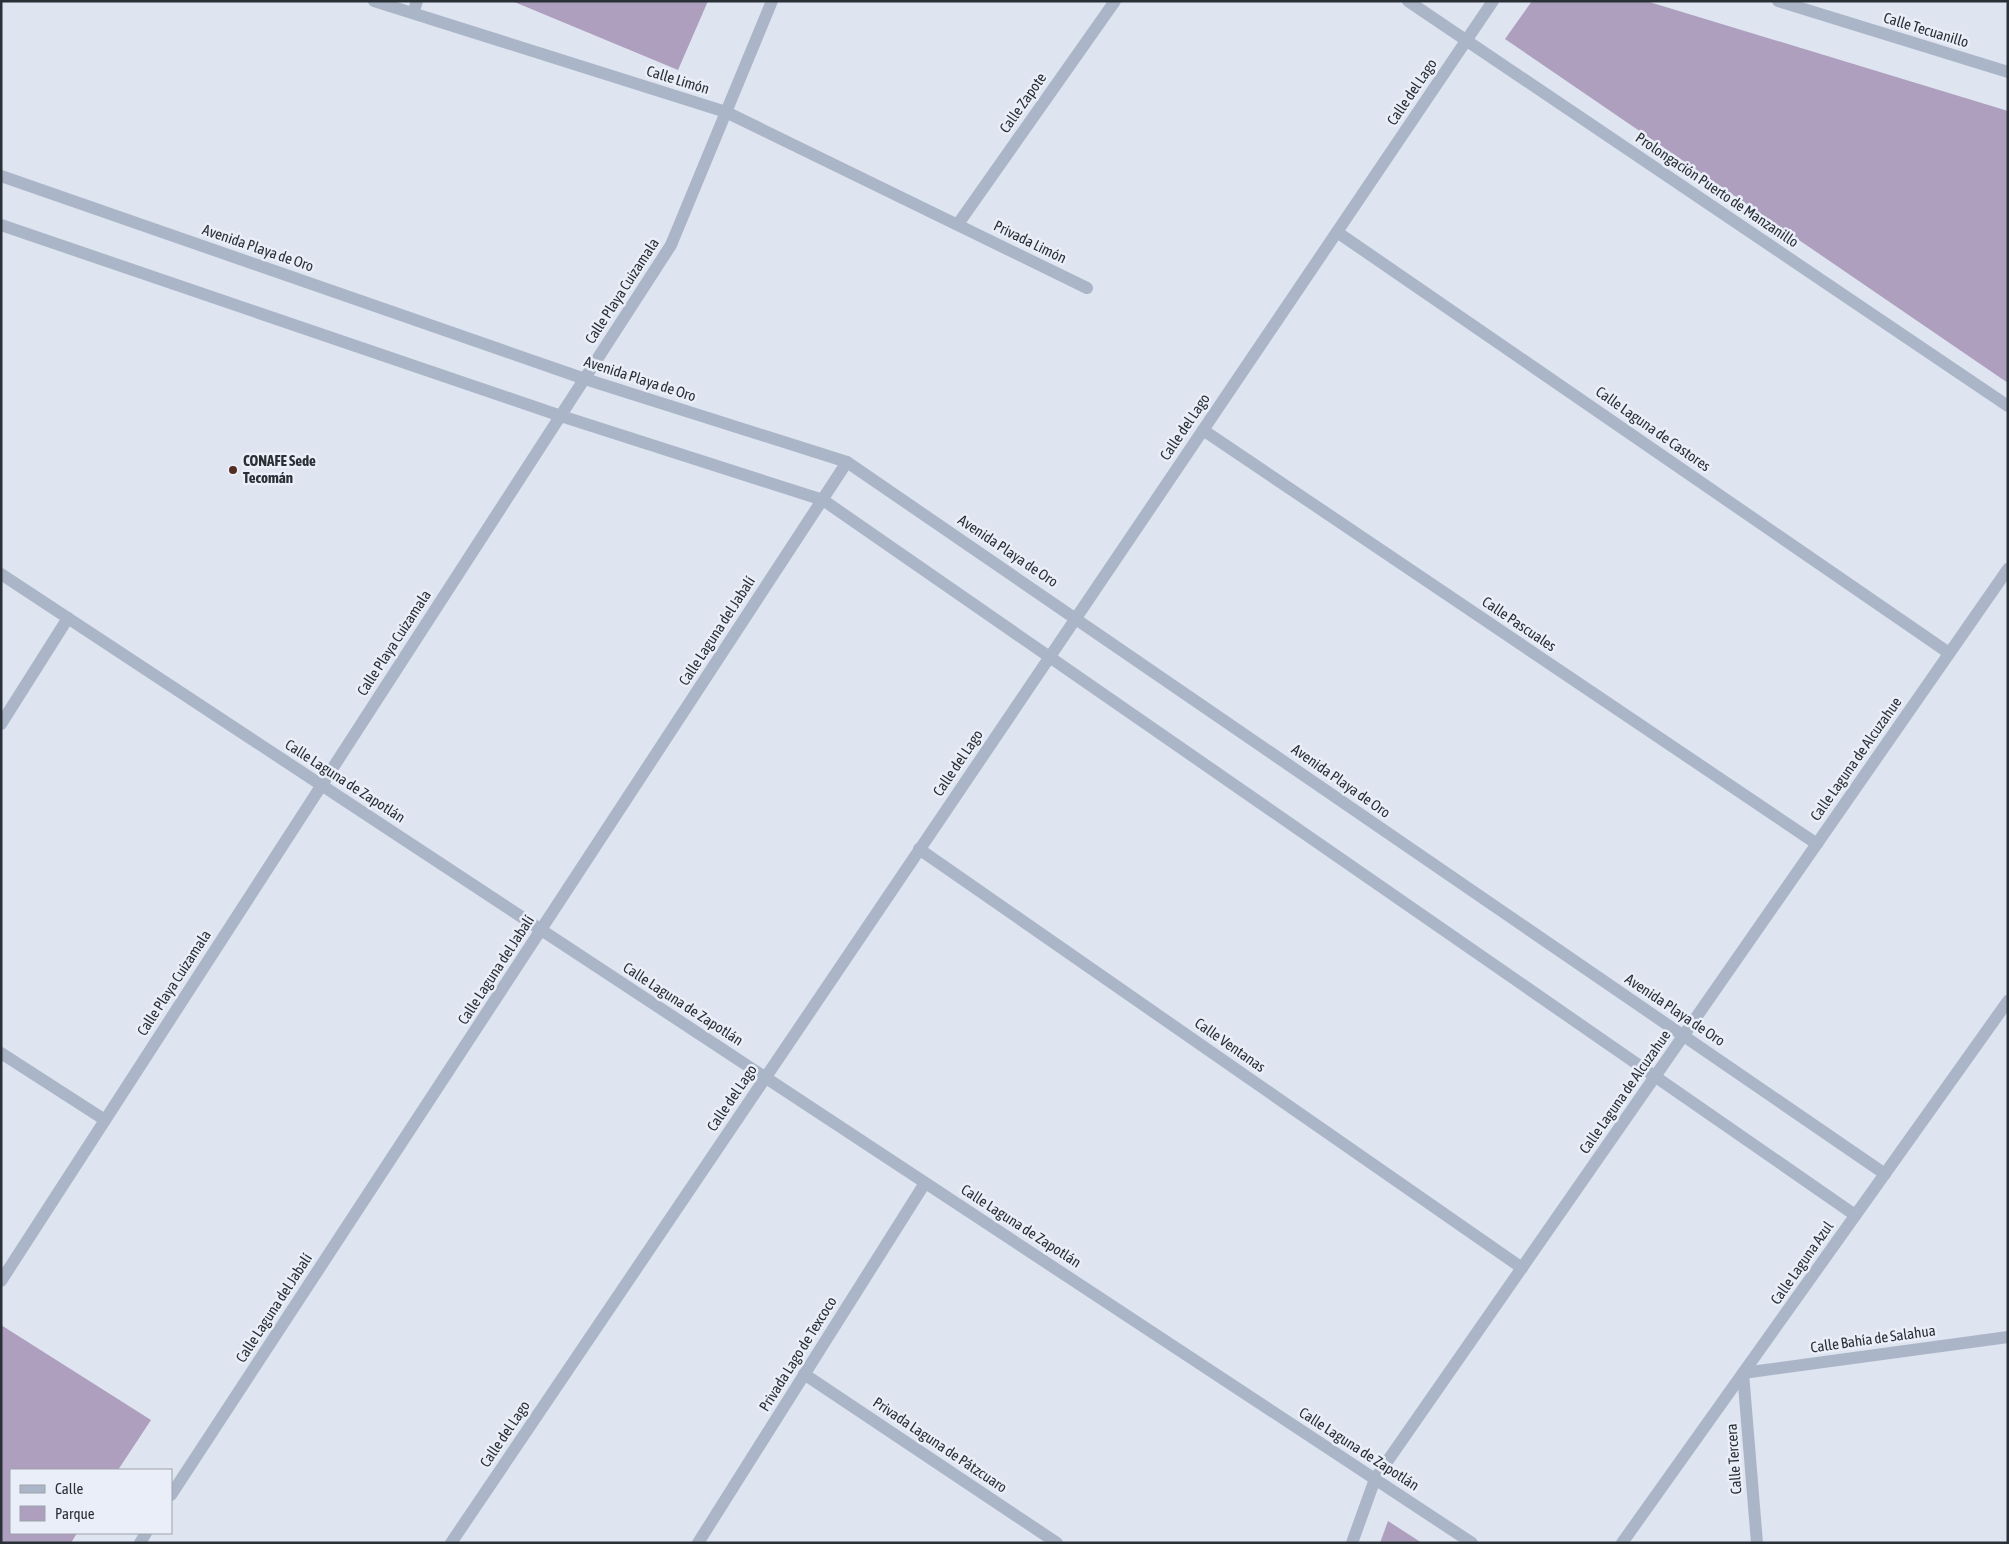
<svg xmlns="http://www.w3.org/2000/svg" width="2009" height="1544" font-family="'Asap Condensed',sans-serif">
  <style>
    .green { fill: #ae9fbe }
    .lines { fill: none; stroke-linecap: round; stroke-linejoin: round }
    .street { stroke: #aab6c8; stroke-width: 12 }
    .poi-dot { fill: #542d22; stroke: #eaeef8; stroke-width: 2 }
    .labels { text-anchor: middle; stroke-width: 5; stroke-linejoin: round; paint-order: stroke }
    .street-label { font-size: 15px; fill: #293036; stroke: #eaeef8 }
    .poi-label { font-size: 15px; font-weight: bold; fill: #293036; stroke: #eaeef8; text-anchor: start }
  </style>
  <rect width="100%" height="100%" fill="#dee4f0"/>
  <!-- green -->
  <g class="green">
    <path d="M512 1H708L678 70Z"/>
    <path d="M1532 1H1646L2008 111V383L1505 39Z"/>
    <path d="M1 1325 151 1420 118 1470H11V1533H77L71 1543H1Z"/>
    <path d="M1388 1521 1422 1543H1380Z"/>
  </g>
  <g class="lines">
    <!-- street -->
    <g class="street">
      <path d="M374 1 726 112 1087 288"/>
      <path d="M1408 1 2008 406"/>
      <path d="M1778 1 2008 72"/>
      <path d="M413 13 417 1"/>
      <path d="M1 176 585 379 847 462 1885 1174"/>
      <path d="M958 224 1115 1"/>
      <path d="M1 225 561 416 823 500 1855 1215"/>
      <path d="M1337 232 1949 653"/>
      <path d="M1203 430 1817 844"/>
      <path d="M1 574 1472 1543"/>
      <path d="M1 724 68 618"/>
      <path d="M919 849 1522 1268"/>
      <path d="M1 1053 105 1120"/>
      <path d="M1 1281 671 245 772 1"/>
      <path d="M804 1374 1057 1543"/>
      <path d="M171 1495 847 462"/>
      <path d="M140 1543 146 1533"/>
      <path d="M451 1543 1493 1"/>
      <path d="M698 1543 925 1183"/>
      <path d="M1352 1543 1375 1479 2008 569"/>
      <path d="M1622 1543 2008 1001"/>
      <path d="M1757 1543 1743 1373 2008 1337"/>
    </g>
  </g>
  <!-- markers -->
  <circle class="poi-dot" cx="233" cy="470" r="5"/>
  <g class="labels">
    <!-- street labels -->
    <g class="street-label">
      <text transform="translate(1926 30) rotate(17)" y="5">Calle Tecuanillo</text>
      <text transform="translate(678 80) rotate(17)" y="5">Calle Limón</text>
      <text transform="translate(1412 92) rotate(-56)" y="5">Calle del Lago</text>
      <text transform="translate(1023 103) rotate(-55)" y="5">Calle Zapote</text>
      <text transform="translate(1717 190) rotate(34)" y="5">Prolongación Puerto de Manzanillo</text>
      <text transform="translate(1030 242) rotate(26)" y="5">Privada Limón</text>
      <text transform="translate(258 248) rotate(19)" y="5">Avenida Playa de Oro</text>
      <text transform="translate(622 291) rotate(-57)" y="5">Calle Playa Cuizamala</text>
      <text transform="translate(640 379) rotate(18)" y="5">Avenida Playa de Oro</text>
      <text transform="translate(1185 427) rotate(-56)" y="5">Calle del Lago</text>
      <text transform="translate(1653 429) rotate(35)" y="5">Calle Laguna de Castores</text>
      <text transform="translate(1008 551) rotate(34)" y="5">Avenida Playa de Oro</text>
      <text transform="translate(1519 624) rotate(34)" y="5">Calle Pascuales</text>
      <text transform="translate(717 631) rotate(-57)" y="5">Calle Laguna del Jabalí</text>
      <text transform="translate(394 643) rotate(-57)" y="5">Calle Playa Cuizamala</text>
      <text transform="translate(1856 759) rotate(-55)" y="5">Calle Laguna de Alcuzahue</text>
      <text transform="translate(958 763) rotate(-56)" y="5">Calle del Lago</text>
      <text transform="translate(345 781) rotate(33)" y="5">Calle Laguna de Zapotlán</text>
      <text transform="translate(1341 781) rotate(35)" y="5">Avenida Playa de Oro</text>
      <text transform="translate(496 970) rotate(-57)" y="5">Calle Laguna del Jabalí</text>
      <text transform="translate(174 983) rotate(-57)" y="5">Calle Playa Cuizamala</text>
      <text transform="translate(683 1004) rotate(33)" y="5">Calle Laguna de Zapotlán</text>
      <text transform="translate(1675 1010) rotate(34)" y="5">Avenida Playa de Oro</text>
      <text transform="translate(1230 1045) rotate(35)" y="5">Calle Ventanas</text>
      <text transform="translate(1625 1092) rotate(-55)" y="5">Calle Laguna de Alcuzahue</text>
      <text transform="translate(732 1098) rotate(-56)" y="5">Calle del Lago</text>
      <text transform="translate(1021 1226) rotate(33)" y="5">Calle Laguna de Zapotlán</text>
      <text transform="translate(1802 1263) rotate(-55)" y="5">Calle Laguna Azul</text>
      <text transform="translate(274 1308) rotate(-57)" y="5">Calle Laguna del Jabalí</text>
      <text transform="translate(1873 1339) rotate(-8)" y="5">Calle Bahía de Salahua</text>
      <text transform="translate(798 1354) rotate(-58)" y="5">Privada Lago de Texcoco</text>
      <text transform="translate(505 1434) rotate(-56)" y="5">Calle del Lago</text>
      <text transform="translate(940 1445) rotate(34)" y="5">Privada Laguna de Pátzcuaro</text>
      <text transform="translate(1359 1449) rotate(33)" y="5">Calle Laguna de Zapotlán</text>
      <text transform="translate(1734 1459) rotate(-94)" y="5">Calle Tercera</text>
    </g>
    <!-- poi labels -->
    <g class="poi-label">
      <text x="243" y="466">CONAFE Sede<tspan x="243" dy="17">Tecomán</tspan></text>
    </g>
  </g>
  <!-- border -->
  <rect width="2009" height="1544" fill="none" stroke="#293036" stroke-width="5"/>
  <!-- legend -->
  <rect x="10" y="1469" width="162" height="65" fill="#eaeef8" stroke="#9da2aa"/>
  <rect x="20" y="1485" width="25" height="8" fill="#aab6c8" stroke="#9da2aa"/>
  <text x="55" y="1494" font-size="15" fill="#293036">Calle</text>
  <rect x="20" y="1506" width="25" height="15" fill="#ae9fbe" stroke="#9da2aa"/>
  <text x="55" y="1519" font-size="15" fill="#293036">Parque</text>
</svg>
